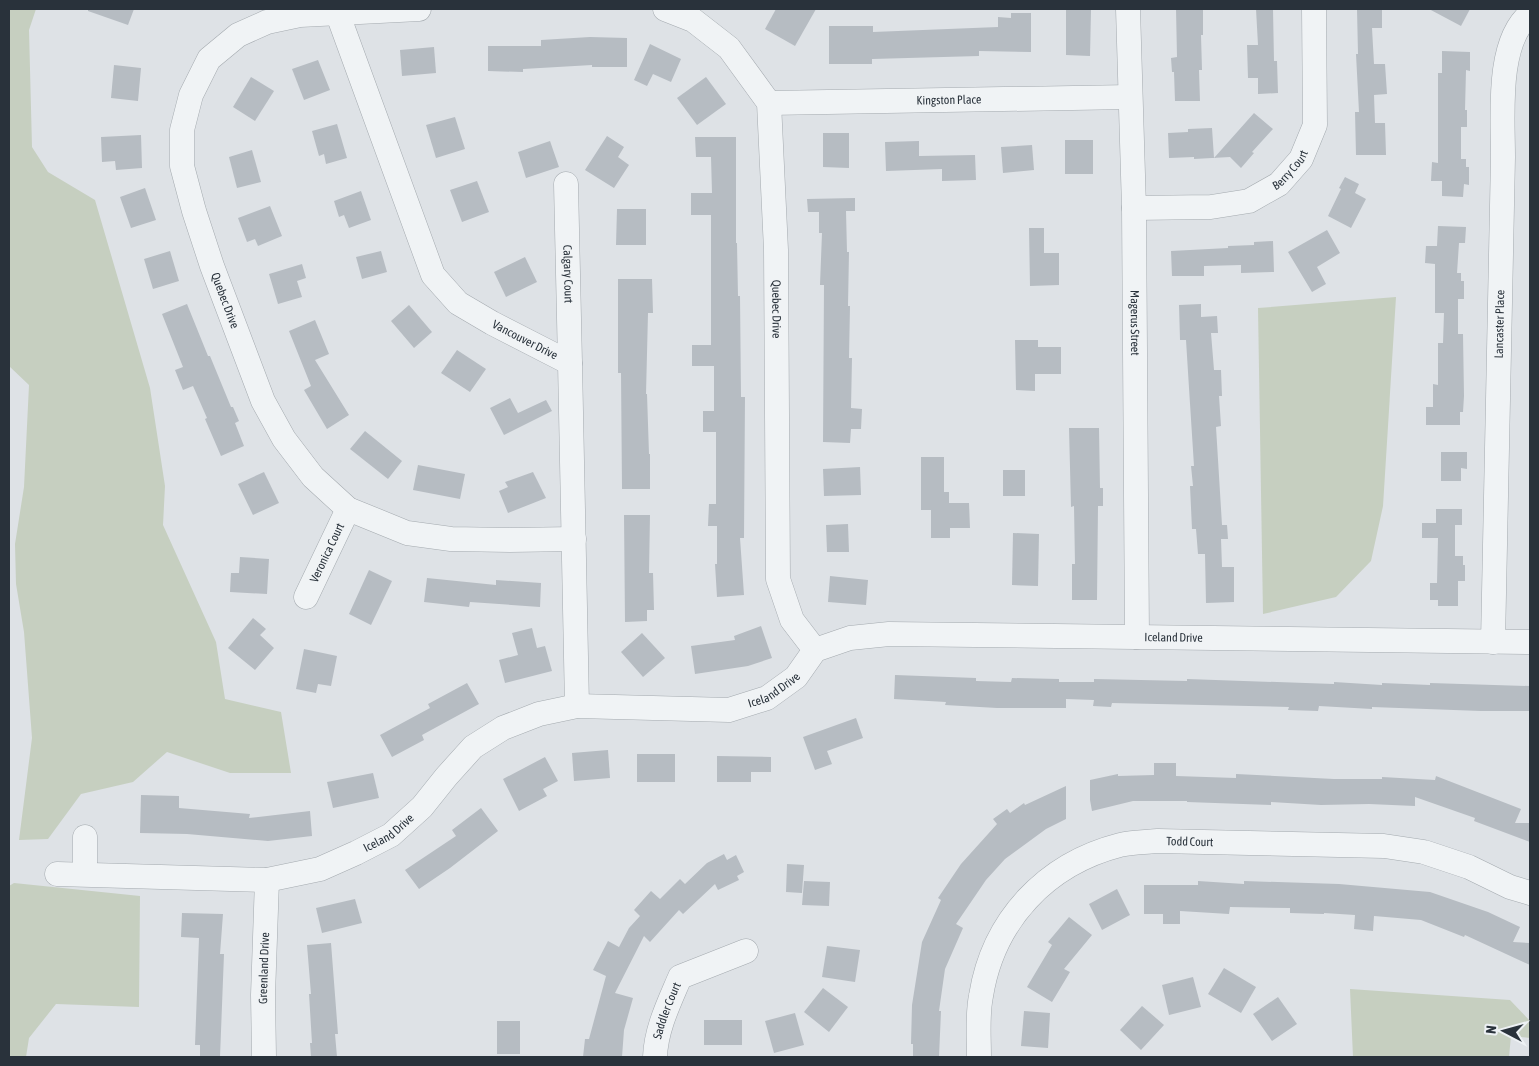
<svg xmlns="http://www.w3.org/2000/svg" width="1539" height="1066" font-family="'Asap Condensed',sans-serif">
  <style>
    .green { fill: #c6cfc0 }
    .building { fill: #b6bcc2 }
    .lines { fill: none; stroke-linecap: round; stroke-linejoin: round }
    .minor-casing { stroke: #a4aaaf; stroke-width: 25 }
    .minor { stroke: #f0f3f5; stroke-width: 24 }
    .labels { text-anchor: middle; stroke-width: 4; stroke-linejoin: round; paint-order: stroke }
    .street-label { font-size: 12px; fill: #29323b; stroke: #edf1f4 }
  </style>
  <rect width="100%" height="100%" fill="#dee2e6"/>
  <!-- green -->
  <g class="green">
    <path d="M9 9H36L29 30 32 147 48 172 95 200 150 388 165 486 163 525 216 642 225 699 281 712 291 773H230L167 752 133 782 81 794 48 839 19 840 32 738 24 632 16 584 15 544 24 487 29 385 9 366Z"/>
    <path d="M1396 297 1383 506 1371 561 1336 597 1263 614 1258 308Z"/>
    <path d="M14 883 140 896 139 1007 56 1004 29 1038 26 1057H9V886Z"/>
    <path d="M1350 989 1510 1000 1530 1021V1038L1511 1036 1509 1057H1353Z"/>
  </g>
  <!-- building -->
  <g class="building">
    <path d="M88 9H134L128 25 88 11Z"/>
    <path d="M776 9H816L795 46 765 29Z"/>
    <path d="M1176 9H1203V35H1201L1202 70H1199L1200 101H1175L1174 72H1172L1171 58 1177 57Z"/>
    <path d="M1256 9H1273L1274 61H1277L1278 93 1258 94V78H1248L1247 45H1258Z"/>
    <path d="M1357 9H1382V28H1372L1374 64H1385L1387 94 1374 95 1375 123H1385L1386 155H1356L1355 112H1359L1356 54H1358Z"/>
    <path d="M1429 9H1470L1461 26Z"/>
    <path d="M1066 10H1091L1090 56 1066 55Z"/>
    <path d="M1011 13H1031V52L979 51V56L872 59V64H829V26H873V32L998 27V17L1011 18Z"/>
    <path d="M590 37 627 38V67H592V65L523 69V72L488 71V46H541V40Z"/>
    <path d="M650 44 681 59 671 82 653 74 647 86 634 80Z"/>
    <path d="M434 47 436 73 402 76 400 50Z"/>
    <path d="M1442 51 1470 52V71L1466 70 1465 110H1467V127H1461V159H1466V167H1469V185L1464 184 1463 197 1442 196V181H1431L1432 162 1438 163V73H1442Z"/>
    <path d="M318 60 330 90 304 100 292 69Z"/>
    <path d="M114 65 141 68 138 101 111 98Z"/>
    <path d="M251 77 274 91 255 121 233 107Z"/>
    <path d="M706 77 726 104 697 125 677 98Z"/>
    <path d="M1254 113 1273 129 1252 152 1254 153 1241 168 1230 157 1194 159V157L1169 158 1168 133 1188 132V129L1212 128 1214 158Z"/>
    <path d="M455 117 465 149 436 158 426 125Z"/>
    <path d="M337 124 347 158 326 164 324 154 319 156 312 131Z"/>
    <path d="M823 133H849V168L823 167Z"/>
    <path d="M141 135 142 168 116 170 115 161 102 162 101 137Z"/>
    <path d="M607 136 624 147 618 157 629 165 614 188 585 170Z"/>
    <path d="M695 137H736V243H737L738 296H740L741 397H745L744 538H740L744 595 717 597 715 564H717V526H708L709 504H716V432H703V411H714V366H692V345H711V215H691V193H712L711 157H696Z"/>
    <rect x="1065" y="140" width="28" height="34"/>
    <path d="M550 141 559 167 526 178 518 152Z"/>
    <path d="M919 141V156L975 155 976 180 942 181V169L886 171 885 142Z"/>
    <path d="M1032 145 1034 170 1003 173 1001 147Z"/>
    <path d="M252 150 261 182 237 188 229 157Z"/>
    <path d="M1345 177 1359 184 1355 193 1366 199 1351 228 1328 216 1341 189 1339 188Z"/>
    <path d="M477 181 489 212 462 222 450 190Z"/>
    <path d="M145 188 156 220 131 228 120 197Z"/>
    <path d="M361 191 371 220 349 228 344 215 339 217 334 201Z"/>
    <path d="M855 198V211H846L847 252H849L848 306H850L849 358H852L851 408 862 409 861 429H851L850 443 823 442 824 285H820L822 233H819V212H808L807 199Z"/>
    <path d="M270 206 282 236 258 246 255 239 247 242 238 218Z"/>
    <path d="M617 209H646V245H616Z"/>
    <path d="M1438 226 1466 227 1465 243H1459L1457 273H1461V281H1464V299H1458V334H1463L1464 396 1463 412H1460V425H1426V407H1433V384L1438 385V343H1443L1444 313H1435V264L1425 263 1426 246H1437Z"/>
    <path d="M1029 228H1044V253H1059V285L1030 286Z"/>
    <path d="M1327 230 1340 253 1317 267 1326 284 1312 292 1288 252Z"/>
    <path d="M1273 241 1274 272 1241 273V265L1204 266V276H1172L1171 251 1228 248V246L1254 245V242Z"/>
    <path d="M170 251 179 281 153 289 144 259Z"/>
    <path d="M381 251 387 272 362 279 356 257Z"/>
    <path d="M525 257 537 282 506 297 494 272Z"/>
    <path d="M302 264 306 278 297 281 302 297 278 304 269 274Z"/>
    <path d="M618 279H652L653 313H648L646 394H647L649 454H650V489H622L621 373H618Z"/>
    <path d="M187 304 208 356H210L231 407H233L239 421 235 423 244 446 221 456 205 419 207 418 193 386 183 390 175 370 183 367 162 314Z"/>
    <path d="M1201 304V317L1217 316 1218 333H1211L1214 370H1221L1222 396H1219L1221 426 1216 427 1222 525H1227L1228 539H1221L1222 567H1234V602L1206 603 1205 554H1198L1196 529H1192L1190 486H1193L1191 466H1194L1189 388 1186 340H1180L1179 305Z"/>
    <path d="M409 305 432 332 414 348 391 321Z"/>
    <path d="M315 320 329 354 315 360 349 415 327 429 304 390 311 386 289 331Z"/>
    <path d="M1015 340H1038V347H1061V374H1035V391L1016 390Z"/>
    <path d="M457 350 486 369 470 392 441 373Z"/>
    <path d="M510 398 518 413 546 400 552 411 504 435 490 408Z"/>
    <path d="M1069 428H1099L1100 488H1103V506H1098L1097 600H1072V564H1075L1074 506 1071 507Z"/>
    <path d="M365 431 402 461 388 479 350 449Z"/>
    <path d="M1441 452H1467V469L1461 468V481H1441Z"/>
    <path d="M921 457H944V492H949V503H969L970 528H950V538H931V510H921Z"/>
    <path d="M418 465 465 474 460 499 413 490Z"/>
    <path d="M860 467 861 495 824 496 823 469Z"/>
    <rect x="1003" y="470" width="22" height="26"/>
    <path d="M264 472 279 503 253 515 238 484Z"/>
    <path d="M533 472 546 498 508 513 499 491 508 487 505 482Z"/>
    <path d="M1436 509H1462V525H1455V556H1463V565H1465V581H1458V606H1438V600H1430V583H1437L1438 538H1422V523H1436Z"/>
    <path d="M624 515H650L649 573H653L654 610H647V621L625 622Z"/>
    <path d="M848 524 849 552H827L826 525Z"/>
    <path d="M1013 533 1039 534 1038 586 1012 585Z"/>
    <path d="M240 557 269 559 267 594 230 592 231 573H239Z"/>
    <path d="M369 570 392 581 371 625 349 614Z"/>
    <path d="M830 576 868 580 866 605 828 602Z"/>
    <path d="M427 578 496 585V580L541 583 540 607 470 602 469 607 424 602Z"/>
    <path d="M253 618 266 629 260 635 274 648 255 670 228 648Z"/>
    <path d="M761 626 772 658 748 666 695 674 691 646 735 640 734 636Z"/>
    <path d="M532 628 537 648 545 646 552 671 505 683 499 660 518 655 512 633Z"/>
    <path d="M642 633 665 658 643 677 621 652Z"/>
    <path d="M304 649 337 656 331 686 318 684 316 693 296 689Z"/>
    <path d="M895 675 976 678V681L1011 682 1012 678 1059 679V682H1094V679L1187 681V679L1334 684V682L1382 685V683L1430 685V683L1530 686V711H1481L1372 707V709L1319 706 1318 711 1288 710 1289 707 1112 703 1111 707 1093 706 1094 700 1066 699V708H997L945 705 946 702 894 699Z"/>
    <path d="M467 683 479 704 422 735 424 740 392 757 380 735 430 708 428 704Z"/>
    <path d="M856 718 863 738 827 751 832 764 815 770 803 737Z"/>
    <path d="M608 750 610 778 574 781 572 753Z"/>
    <rect x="637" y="754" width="38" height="28"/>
    <path d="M717 756 771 757V772H751V782H717Z"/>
    <path d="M545 757 558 781 543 789 547 796 519 811 503 779Z"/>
    <path d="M1154 763H1176V776L1236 778V774L1334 779H1382V777L1435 780 1436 776 1521 809 1515 823H1530V842L1474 821 1475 818 1415 797V806L1369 804 1321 805 1271 802V805L1187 802V801H1133L1092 811 1090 800V780L1118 774V776L1154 775Z"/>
    <path d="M373 773 379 798 333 808 327 782Z"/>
    <path d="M1066 786V819L1046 829 1005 859 986 880 956 924 963 928 945 969 939 1011H941L939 1057H913V1044H911L912 1005 922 942 941 900 938 898 961 864 997 824 993 819 1007 809 1010 813 1024 803 1025 805Z"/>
    <path d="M141 795 179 796V808L250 814 249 818 310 811 312 836 268 841 187 834 140 833Z"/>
    <path d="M481 808 498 831 450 868 419 889 405 870 456 836 452 830Z"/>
    <path d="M724 854 727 860 736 855 744 872 737 876 739 880 718 890 715 884 683 914 679 910 650 942 644 936 615 993 633 998 624 1030 622 1057H583L585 1039H589L606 976 593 970 608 941 619 947 629 928 640 916 634 910 651 891 660 899 680 879 685 884 707 863Z"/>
    <path d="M787 864 804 865 802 893 786 892Z"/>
    <path d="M804 881 830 882 829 906 802 905Z"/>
    <path d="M1198 881 1244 884V881L1339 884 1430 892 1488 912 1520 927 1513 942 1530 943V965L1465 935 1464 937 1421 920 1374 916 1373 931 1354 929 1355 915 1324 913V914L1290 913V908L1230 907 1229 914 1180 911V924H1163V914H1144V885H1198Z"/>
    <path d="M1117 889 1130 915 1102 930 1089 904Z"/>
    <path d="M355 899 362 923 322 933 316 908Z"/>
    <path d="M182 913 223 914 220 954H224L220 1057H200V1045H195L199 938 181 937Z"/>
    <path d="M1069 917 1092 935 1064 969 1070 972 1052 1002 1027 987 1052 945 1048 942Z"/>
    <path d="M331 943 338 1034H335L337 1057H311L310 1043H312L309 994H311L307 945Z"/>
    <path d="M827 946 860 950 855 982 822 977Z"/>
    <path d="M1224 968 1256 987 1241 1013 1208 994Z"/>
    <path d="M1193 977 1201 1007 1169 1015 1162 985Z"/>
    <path d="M823 988 848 1007 829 1032 804 1012Z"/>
    <path d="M1278 997 1297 1024 1272 1041 1253 1014Z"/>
    <path d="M1142 1006 1164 1025 1141 1050 1120 1030Z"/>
    <path d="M1024 1011 1050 1013 1048 1048 1021 1046Z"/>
    <path d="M795 1013 804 1045 774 1053 765 1021Z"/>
    <rect x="704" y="1020" width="38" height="25"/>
    <rect x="497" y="1021" width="23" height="33"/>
  </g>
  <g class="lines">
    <!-- minor casing -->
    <g class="minor-casing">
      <g id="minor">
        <path id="s1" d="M419 9 300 15 267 22 238 35 209 59 191 95 182 130V166L194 211 212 266 263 401 284 439 313 477 348 509 407 533 451 539 510 540 574 539"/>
        <path id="s2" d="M665 9 693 20 729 48 769 103 776 250 778 579 792 620 815 650"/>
        <path id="s3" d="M1128 9 1134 208 1137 637"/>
        <path id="s4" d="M337 12 433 275 458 303 492 323 570 363 577 706"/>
        <path id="s5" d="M769 103 1130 97"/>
        <path id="s6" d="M566 184 570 363"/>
        <path id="s7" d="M1134 208 1211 207 1249 201 1279 184 1301 159 1315 125 1314 9"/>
        <path id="s8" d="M306 597 348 509"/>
        <path id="s9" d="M1493 642 1503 157C1503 116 1496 42 1530 14"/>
        <path id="s10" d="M57 874 267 880 320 869 356 853 391 835 422 807 446 777 473 747 503 728 539 714 577 706 729 710 767 698 796 677 815 650 850 638 889 634 1530 642"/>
        <path d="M85 874V837"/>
        <path id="s11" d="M264 1057 263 995 267 880"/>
        <path id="s12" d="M655 1057C656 1029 669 1003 680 977L746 951"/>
        <path id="s13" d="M979 1057C979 1037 977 1015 981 996 993 920 1046 864 1120 845 1132 842 1146 842 1158 841L1384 846 1424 852 1469 867 1510 887 1530 893"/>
      </g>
    </g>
    <!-- minor -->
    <use href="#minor" class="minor"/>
  </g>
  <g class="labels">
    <!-- street labels -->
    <g class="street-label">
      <text dy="4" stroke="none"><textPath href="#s5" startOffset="180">Kingston Place</textPath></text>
      <text dy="4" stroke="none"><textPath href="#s7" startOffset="168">Berry Court</textPath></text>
      <text dy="4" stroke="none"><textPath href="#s6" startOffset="90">Calgary Court</textPath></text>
      <text dy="4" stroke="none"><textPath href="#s1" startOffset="476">Quebec Drive</textPath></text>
      <text dy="4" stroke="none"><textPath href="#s2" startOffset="350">Quebec Drive</textPath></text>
      <text dy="4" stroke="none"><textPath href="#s3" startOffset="314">Magerus Street</textPath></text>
      <text dy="4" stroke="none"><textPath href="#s9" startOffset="318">Lancaster Place</textPath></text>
      <text dy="4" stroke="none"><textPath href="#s4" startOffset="394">Vancouver Drive</textPath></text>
      <text dy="4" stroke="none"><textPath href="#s8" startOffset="49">Veronica Court</textPath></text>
      <text dy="4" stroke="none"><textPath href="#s10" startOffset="1198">Iceland Drive</textPath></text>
      <text dy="4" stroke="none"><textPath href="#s10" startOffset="778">Iceland Drive</textPath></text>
      <text dy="4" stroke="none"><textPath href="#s10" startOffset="342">Iceland Drive</textPath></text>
      <text dy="4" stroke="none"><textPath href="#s13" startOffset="349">Todd Court</textPath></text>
      <text dy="4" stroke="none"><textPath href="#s11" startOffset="89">Greenland Drive</textPath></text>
      <text dy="4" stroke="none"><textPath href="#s12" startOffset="48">Saddler Court</textPath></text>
    </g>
  </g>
  <!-- border -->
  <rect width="1539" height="1066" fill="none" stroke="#29323b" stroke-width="20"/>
  <!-- north arrow -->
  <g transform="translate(1504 1031) rotate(276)" stroke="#edf1f4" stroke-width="4" paint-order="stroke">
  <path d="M0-4L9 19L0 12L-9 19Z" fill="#29323b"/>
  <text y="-8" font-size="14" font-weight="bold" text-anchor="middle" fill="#29323b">N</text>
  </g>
</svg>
